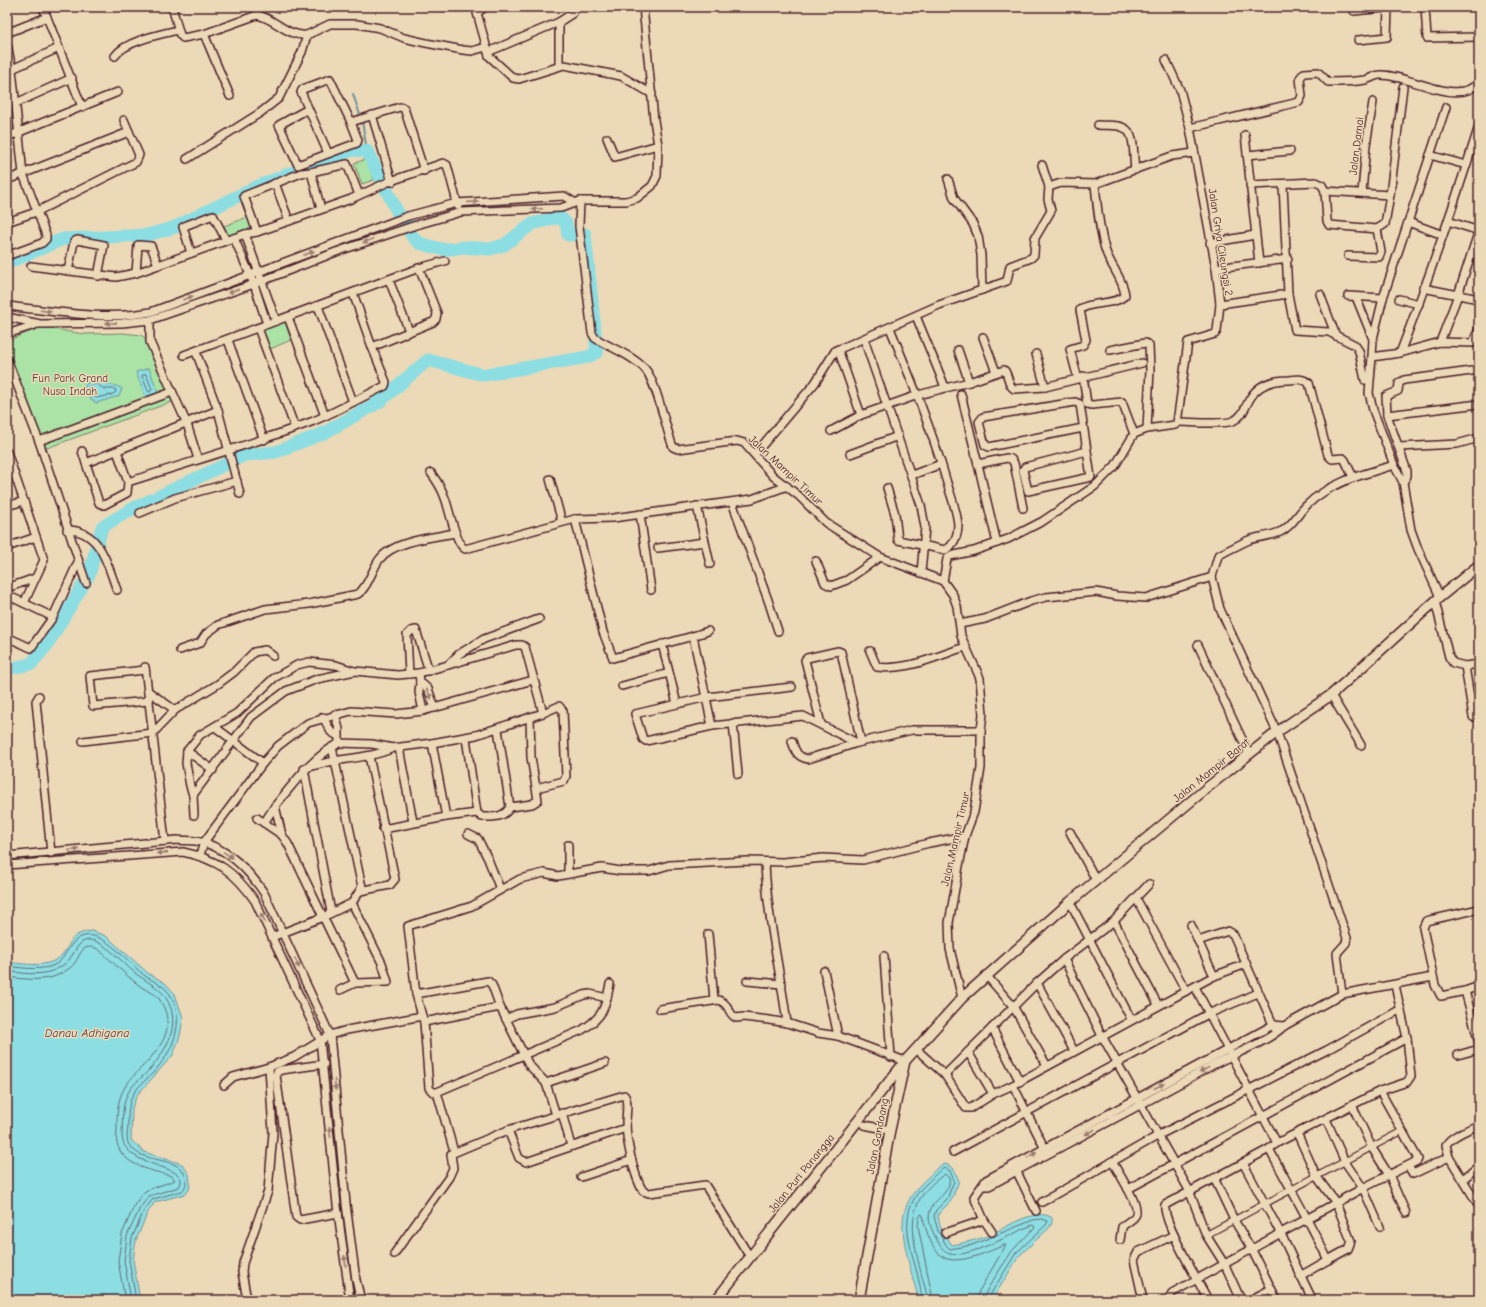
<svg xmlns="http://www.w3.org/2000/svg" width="1486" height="1307" font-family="'Comic Neue',sans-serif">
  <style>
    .green { fill: #abe2a5; stroke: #7a8068 }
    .water { fill: #8cdee3; stroke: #729299 }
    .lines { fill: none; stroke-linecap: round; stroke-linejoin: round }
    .shore { stroke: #646b75; stroke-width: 1 }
    .stream { stroke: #729299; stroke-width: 2 }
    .river { stroke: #8cdee3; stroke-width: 13 }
    .pedestrian-casing { stroke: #4a1f2b; stroke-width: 8 }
    .minor-casing { stroke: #4a1f2b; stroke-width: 10 }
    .tertiary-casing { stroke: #4a1f2b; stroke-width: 12 }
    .pedestrian { stroke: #ecd9b7; stroke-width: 5.5 }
    .minor { stroke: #ecd9b7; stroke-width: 7 }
    .tertiary { stroke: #ecd9b7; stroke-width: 9 }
    .oneway { fill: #9b7c71 }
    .labels { text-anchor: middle; stroke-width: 3; stroke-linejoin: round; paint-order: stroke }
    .street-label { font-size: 11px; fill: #4a1f2b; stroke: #ecd9b7 }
    .park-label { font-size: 11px; fill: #593c3d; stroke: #ecd9b7 }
    .water-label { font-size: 12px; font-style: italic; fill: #543c47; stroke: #ecd9b7 }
  </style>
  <rect width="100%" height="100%" fill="#ecd9b7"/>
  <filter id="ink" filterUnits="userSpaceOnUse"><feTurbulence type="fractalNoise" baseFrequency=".025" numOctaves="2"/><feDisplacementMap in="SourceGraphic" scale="8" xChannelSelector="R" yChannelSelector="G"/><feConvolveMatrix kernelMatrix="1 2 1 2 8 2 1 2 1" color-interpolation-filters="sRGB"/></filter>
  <g filter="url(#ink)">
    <!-- green -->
    <g class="green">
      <path d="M367 159 374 180 362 184 354 163Z"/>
      <path d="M248 217 252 230 228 238 224 226Z"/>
      <path d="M285 322 291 340 270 349 262 329Z"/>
      <path d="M41 327 84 334 123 333 141 335 150 342 174 401 39 451 7 359V341Z"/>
    </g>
    <!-- water -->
    <g class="water">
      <path d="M149 368 158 393 146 398 136 372Z"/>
      <path d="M97 379C107 386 113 383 122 389L119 396 96 403 82 391 87 383Z"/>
      <path d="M92 931 106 936 149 974 165 983 175 994 183 1018 180 1036 173 1055 137 1095 132 1108 131 1140 144 1152 182 1164 189 1174 190 1183 189 1190 185 1194 155 1202 148 1212 136 1240 133 1260 140 1300H7V962C24 964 49 969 62 955 74 940 69 934 92 931Z"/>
      <path d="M946 1164 953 1168 959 1181 951 1201 939 1213 938 1216 941 1229 952 1245C964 1243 976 1240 988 1236 1003 1229 1037 1206 1052 1218V1223L1049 1228 1019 1256 992 1300H919C913 1279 899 1235 904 1214 907 1200 916 1188 927 1178 933 1173 938 1165 946 1164Z"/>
    </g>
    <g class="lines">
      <!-- shore -->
      <g class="shore">
        <path d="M146 374 152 389 150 392 148 391 142 376Z"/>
        <path d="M97 384 104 389H115L116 392 111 395 96 398 87 391 90 386Z"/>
        <path d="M7 966C21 968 35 970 49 967 63 963 64 954 72 944 92 921 116 950 132 964 137 969 142 974 148 978 157 983 166 987 171 996 186 1024 172 1052 153 1073 147 1079 139 1085 134 1093 128 1102 128 1114 128 1125 128 1130 126 1138 128 1143 139 1162 164 1157 179 1167 186 1172 189 1185 182 1191L153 1199 144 1210 132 1238 129 1260 136 1300"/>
        <path d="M7 971C21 973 38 976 52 971 57 969 64 965 67 962 75 954 77 940 90 940 104 941 123 963 134 972 144 981 159 986 166 998 182 1023 167 1050 150 1069 144 1076 134 1083 129 1091 121 1105 123 1120 122 1135 122 1170 194 1163 179 1187L149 1196 140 1208 127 1236 124 1261 131 1300"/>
        <path d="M7 977C22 979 38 981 53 977 59 975 70 969 74 964 82 952 82 943 98 949 112 961 125 975 140 986 147 991 157 993 161 1002 183 1040 142 1061 125 1087 117 1100 117 1114 117 1128 117 1133 116 1139 117 1143 122 1166 154 1171 172 1176L175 1180 145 1191 135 1204 122 1234 118 1261 125 1300"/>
        <path d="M922 1300C919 1260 889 1218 926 1184 932 1179 938 1170 945 1168L950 1171 954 1181 947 1199 936 1210 934 1216 938 1231 946 1245 950 1249 972 1245 1033 1220 1042 1219 1048 1221 1046 1225 1016 1253 993 1290 988 1300"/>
        <path d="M927 1300C927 1291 923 1282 921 1273 911 1231 904 1201 945 1174L949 1178C952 1193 933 1199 930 1211 927 1221 932 1230 936 1238 939 1244 943 1252 950 1254 967 1258 1009 1236 1025 1228L1033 1225 1035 1227 1012 1251 988 1288 983 1300"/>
        <path d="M933 1300 918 1226 919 1218 921 1214 923 1215C924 1225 927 1233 931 1242 934 1248 938 1255 945 1258 959 1265 991 1251 1004 1245H1006L979 1291 977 1300"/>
      </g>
      <!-- stream -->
      <g class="stream">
        <path d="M353 94 360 115"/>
        <path d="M362 121 367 151"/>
      </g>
      <!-- river -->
      <path class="river" d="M7 263 63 239 147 235 173 228 254 188 298 170 353 150 367 151 398 213 406 222 412 236 419 243 441 249H452L462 247 490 249 504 245 532 224 555 218H561L566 223 568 235 585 234 597 352 588 357 484 375 428 360 379 402 324 433 276 452 245 455 132 509 102 527 89 575 47 645 31 664 7 669"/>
      <!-- pedestrian casing -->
      <g class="pedestrian-casing">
        <path id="pedestrian" d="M1206 1235 1402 1131"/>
      </g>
      <!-- minor casing -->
      <g class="minor-casing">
        <g id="minor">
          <path d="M43 7 82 107"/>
          <path d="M172 7 180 35 183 38 204 34 257 15C275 18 287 37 307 35"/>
          <path d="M485 7 477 13 488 52 489 56 513 78 519 79 564 65 621 76 652 94"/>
          <path d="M643 7 654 120 658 145 657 176 652 186 637 198 626 201H580L579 226 592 333 595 338C611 348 632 355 645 369 656 381 666 429 673 447L678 449 737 441 744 443 773 476 799 496 826 523 880 557 943 581 953 595 957 606 961 636 980 678 983 714 981 730V768L974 812 965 836 959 866 949 923 950 949 962 998"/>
          <path d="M1425 7 1427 38 1479 37"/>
          <path d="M1354 11 1395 7"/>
          <path d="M7 33 47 17"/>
          <path d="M204 34 230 96"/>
          <path d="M1358 40 1387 37 1388 8"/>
          <path d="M7 44 12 69 23 174 46 235V239L42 243 7 256"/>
          <path d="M488 52 559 22"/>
          <path d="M115 56C125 41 161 34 178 30"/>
          <path d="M559 65V22L573 13 576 7"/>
          <path d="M12 69 59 48"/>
          <path d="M16 103 72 78"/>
          <path d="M308 109 279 125 298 165 357 143 358 140 351 122"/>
          <path d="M372 115 392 182"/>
          <path d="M1098 125C1106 126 1117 124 1124 128 1136 133 1133 158 1135 170"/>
          <path d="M1190 128 1299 102 1302 96 1300 78 1304 73 1318 72 1328 82C1340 82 1353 82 1365 80 1370 79 1375 75 1380 75 1409 74 1458 108 1479 82"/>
          <path d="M1245 135 1259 263"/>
          <path d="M7 137 118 92"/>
          <path d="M607 138 615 157 658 145"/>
          <path d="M328 153 301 92 303 89 330 79 351 122 400 107 404 108 424 171"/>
          <path d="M1247 155 1290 151"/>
          <path d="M1430 155 1466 165"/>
          <path d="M187 159 260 113 279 98 302 52 307 35 330 24H357L380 28 404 38 426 43 463 50 472 51 486 47"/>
          <path d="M1042 165 1049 187"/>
          <path d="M311 172 321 209"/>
          <path d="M948 179 954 198 973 224 978 236 981 255 982 290"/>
          <path d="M7 180 129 132"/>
          <path d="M275 183 289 221"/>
          <path d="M1283 184 1288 294"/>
          <path d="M1250 185 1316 182 1322 185 1325 191 1390 195"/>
          <path d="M1325 191 1327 221 1329 225 1377 229"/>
          <path d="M1362 193 1366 145 1373 102"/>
          <path d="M1448 221 1479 231"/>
          <path d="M7 222 36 212 136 162 139 155 124 120"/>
          <path d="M1408 222 1443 235"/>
          <path d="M257 232 244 196 301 173 311 172 347 164 359 195"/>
          <path d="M245 234 276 321"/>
          <path d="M234 238 254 284 267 324"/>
          <path d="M1210 243 1255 235"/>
          <path d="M191 253 183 227 187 225 213 215 226 240"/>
          <path d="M1348 256 1379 257 1381 252 1377 229 1385 224 1390 195 1403 87"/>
          <path d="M31 266 116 277 136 273 245 234 257 232 289 221 351 199 388 182 443 163 447 165 458 206"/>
          <path d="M1216 268 1288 259"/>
          <path d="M68 271 74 242 77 240 104 245 98 276"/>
          <path d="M136 273 138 245 151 246 158 265"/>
          <path d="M389 280 409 331"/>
          <path d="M1423 288 1479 299"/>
          <path d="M353 293 372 347"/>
          <path d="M1320 294 1336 336"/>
          <path d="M1348 296 1383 298"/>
          <path d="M1356 297 1373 339"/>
          <path d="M1399 299 1419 304"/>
          <path d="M1220 304 1288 294 1295 330 1329 332 1355 345 1359 351 1365 380"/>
          <path d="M7 306C55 311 103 321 151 312L408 216 457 203 564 196 574 202"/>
          <path d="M318 306 353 402"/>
          <path d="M916 316 945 387"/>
          <path d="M7 317 40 324 122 323 150 320 254 284 336 252 413 226 461 212 561 208 580 201"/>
          <path d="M288 317 325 416"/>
          <path d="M150 320V342L187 424 198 459"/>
          <path d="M258 328 295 428"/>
          <path d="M7 334 38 324"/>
          <path d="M983 337 996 372"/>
          <path d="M864 339 921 505 925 527 921 573"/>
          <path d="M228 340 264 440"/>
          <path d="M1440 342 1458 295 1479 230"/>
          <path d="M838 349 861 415"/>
          <path d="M958 350 969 382"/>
          <path d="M1110 350 1145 343 1149 345 1150 370 1147 429"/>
          <path d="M196 352 218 410 240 494"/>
          <path d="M1400 353 1440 342 1473 343 1479 329"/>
          <path d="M1036 354 1045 387"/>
          <path d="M184 355 419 268 445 261"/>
          <path d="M1372 357 1373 339 1383 298 1446 107"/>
          <path d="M7 359 39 441 86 583"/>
          <path d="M1083 376 1087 404 1092 405 1122 402 1134 434"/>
          <path d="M1078 379 1070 349 1083 345 1086 340 1080 310C1087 301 1116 306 1125 295 1123 278 1110 266 1105 249 1099 228 1097 206 1095 184"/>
          <path d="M961 394 997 543"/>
          <path d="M1387 415 1479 404"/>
          <path d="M1178 422C1190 422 1224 425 1233 421 1244 416 1245 406 1251 397 1259 384 1274 380 1289 380 1296 379 1303 378 1309 383L1328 455 1332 459 1343 458 1345 460 1353 477"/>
          <path d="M1083 428 989 447 985 445 979 422 983 417 1075 402 1080 404 1091 477 1028 491 1023 470 1025 467 1087 451"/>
          <path d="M831 431 861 415 918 395 969 382 1004 370C1009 374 1007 385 1014 389L1045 387 1142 363"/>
          <path d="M39 441 172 392"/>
          <path d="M1399 447 1457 444 1479 438"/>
          <path d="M82 451 99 503 104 505 127 493 128 482C189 462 251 445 311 422 336 412 360 398 385 386L386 382 372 347 433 322 436 319 437 313 419 268"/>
          <path d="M117 451 128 482"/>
          <path d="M7 452 44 560 24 603"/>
          <path d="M755 454 815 383 835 351 939 305 1007 281 1010 266 1031 258 1034 255 1035 238 1051 211 1048 199 1049 187 1061 183 1095 184 1172 156 1194 153"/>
          <path d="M850 454 898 436"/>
          <path d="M86 463 218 410"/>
          <path d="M978 464 1007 458 1011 459 1014 463 1023 508"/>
          <path d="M431 473C437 481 442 489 445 498 449 508 456 545 465 549L575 519 613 518 752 499 787 486"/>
          <path d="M912 475 941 464"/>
          <path d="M550 479 562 522"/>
          <path d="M1403 482 1407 476V471L1387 415 1386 396 1398 391 1399 383 1404 380 1479 370"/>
          <path d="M887 488 895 514 898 540 945 550C954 546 958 535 958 525 957 511 951 496 947 483 932 430 911 379 890 328"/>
          <path d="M732 502 768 600 778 631"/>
          <path d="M7 506 24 501"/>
          <path d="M697 506 710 564"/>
          <path d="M140 513 175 498 237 481"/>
          <path d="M640 514 651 590"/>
          <path d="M575 519 603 632 613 658 693 636 712 726"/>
          <path d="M67 530C101 530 107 564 117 590"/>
          <path d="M7 547 36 537"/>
          <path d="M658 548 705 542"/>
          <path d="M816 561 825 583 831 586 847 580 880 557"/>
          <path d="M943 581 947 559 950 556 974 551 1008 539 1043 521 1095 486 1115 466 1134 434 1147 429 1175 425 1177 423 1188 342 1215 334 1217 331 1220 304 1216 268 1190 128 1180 90 1166 60"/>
          <path d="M7 588 35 578"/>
          <path d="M7 595 53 617"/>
          <path d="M1440 597 1418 549 1411 530 1403 482 1394 465 1373 410 1369 393 1372 357 1400 353C1429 278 1455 202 1479 126"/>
          <path d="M1435 601 1449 657 1453 663 1465 666 1479 664"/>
          <path d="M960 624 985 619 1031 601 1046 597 1096 592 1117 596 1146 598 1212 577"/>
          <path d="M693 636 708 631"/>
          <path d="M7 637 31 648 53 617 78 562"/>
          <path d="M662 644 677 704"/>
          <path d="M1198 645 1249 754"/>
          <path d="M180 650 200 643 206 634 218 625 265 609 309 604 358 594C368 587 372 570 379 560 392 541 434 537 455 533"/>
          <path d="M870 651 877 667C907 671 937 656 965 647"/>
          <path d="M448 665 516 645H522L525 647 543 713 559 706 563 711 566 776 564 781 536 788"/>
          <path d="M1465 666 1473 717"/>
          <path d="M145 667 165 841"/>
          <path d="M145 670 90 676 93 706 149 701"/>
          <path d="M419 673 448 665 459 654 484 639 539 619"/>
          <path d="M409 674 407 635 411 631 416 630 429 671"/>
          <path d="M420 682 428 689 435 708"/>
          <path d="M622 686 669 673"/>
          <path d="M792 687 707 697 635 714 643 739 646 741 712 726 803 716 857 743"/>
          <path d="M148 691 175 710"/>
          <path d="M1331 695 1361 745"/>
          <path d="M39 696 36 701 51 853"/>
          <path d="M335 714 339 729V743L372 744 393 748 432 743 476 735 543 713"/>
          <path d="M323 717 331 732 338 736"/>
          <path d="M733 723 738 774"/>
          <path d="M821 724 805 660 807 658 838 651 841 652 861 742"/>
          <path d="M215 727 263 763"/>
          <path d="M83 741 153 733 175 710 218 684 234 672 254 652 265 650 273 656"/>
          <path d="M792 741C795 751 797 757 808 759L857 743 912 730H981"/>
          <path d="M399 748 413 822"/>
          <path d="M187 751 213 770"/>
          <path d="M193 795 251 717 286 691 317 679 355 671 398 675 419 673 420 682 419 692 423 711"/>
          <path d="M510 807 532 804 538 800 531 757 530 717"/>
          <path d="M477 813 482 817C493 817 504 818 510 807L498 729"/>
          <path d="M194 815 193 795 190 786 186 763 187 751 200 735 237 713 274 678 297 665 309 662 336 665 354 671"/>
          <path d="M446 817 477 813 466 738"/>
          <path d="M257 818 282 835 288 844 355 983"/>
          <path d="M264 823 275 806"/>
          <path d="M383 829 446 817 432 743"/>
          <path d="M1070 832 1096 880"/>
          <path d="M468 834 478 839 488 859 500 889"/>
          <path d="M282 835 275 806C294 783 310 760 336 745"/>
          <path d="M568 845V874"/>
          <path d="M200 855 204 842 263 763 278 746 308 723 351 711 396 714 423 711 533 680"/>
          <path d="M7 856 177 840C185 841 197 840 205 843 230 851 250 872 264 893L330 1035 346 1204 356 1280 361 1300"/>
          <path d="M765 863C767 917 780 969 787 1023"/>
          <path d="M7 865 183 852C217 859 235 872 255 901L320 1040 337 1205 350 1300"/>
          <path d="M360 891 390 885 395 879 369 756"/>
          <path d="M1136 898 1186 991"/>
          <path d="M1070 902 1131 1019"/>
          <path d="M1479 909 1430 920 1426 921 1423 928 1435 985 1441 996 1465 991 1479 986"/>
          <path d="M331 912 304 769C332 757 365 761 393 748"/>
          <path d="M1114 921 1158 1005"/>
          <path d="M1191 925 1214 976"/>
          <path d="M708 934 714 1000"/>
          <path d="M272 937 323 917 352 903 362 887 332 747"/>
          <path d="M1198 941 1228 931 1233 934 1275 1029"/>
          <path d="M884 956 891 1057"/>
          <path d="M1064 959 1102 1036 1189 1190 1206 1235 1225 1265 1241 1300"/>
          <path d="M824 971 838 1036"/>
          <path d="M986 975 1013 1006 1047 1066"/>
          <path d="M747 981 782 984"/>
          <path d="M1037 983 1074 1051"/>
          <path d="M1195 987 1277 1143"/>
          <path d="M340 990 355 983 388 982 382 963 352 903"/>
          <path d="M1465 991 1479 1043"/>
          <path d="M416 994 488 981 492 985 500 1007"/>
          <path d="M1342 994 1337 953 1346 943 1347 938 1277 732 1220 609 1212 577 1218 556 1221 554C1231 549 1240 544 1249 540 1260 536 1270 537 1282 531 1293 525 1298 513 1307 505 1330 482 1364 474 1394 465"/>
          <path d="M660 1009 719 1000C731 1005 727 1013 736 1018L744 1017 769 1020 787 1023 818 1033 838 1036 905 1061"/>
          <path d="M422 1016 424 1022 429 1088 433 1092H437L582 1030C604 1016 605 1008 610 984"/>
          <path d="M506 1019 517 1014 555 1007 584 995 590 994 607 998"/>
          <path d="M424 1022 500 1007 529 1065 546 1083"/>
          <path d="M992 1028 1020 1082"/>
          <path d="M916 1049 945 1075 1037 983 1064 959 1114 921 1149 884"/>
          <path d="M968 1052 993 1094"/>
          <path d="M1458 1055 1479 1049"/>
          <path d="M324 1064 281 1070 277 1072 276 1075 296 1217 300 1220 338 1213"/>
          <path d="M945 1075 966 1108H971L993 1094 1013 1085 1046 1151"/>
          <path d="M224 1085 233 1077 269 1067 294 1057 330 1035 347 1030 422 1016 416 994 408 926 472 906 520 879 544 873 558 876 602 868 621 871H649L669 865 747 861 783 862 823 858 863 860 929 843 965 836"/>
          <path d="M1013 1085 1186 991 1214 976 1246 964"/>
          <path d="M437 1092 454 1152"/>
          <path d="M1352 1105 1372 1148 1389 1175 1406 1213"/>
          <path d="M562 1113 571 1146"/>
          <path d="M556 1115 546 1083 605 1063"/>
          <path d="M1326 1119 1345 1162 1363 1188 1380 1227"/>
          <path d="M864 1125 890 1130"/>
          <path d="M1479 1125C1469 1129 1451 1136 1446 1145L1449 1157 1479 1206"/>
          <path d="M508 1130 519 1158 526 1162 626 1128"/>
          <path d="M1269 1149C1289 1186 1310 1222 1328 1260L1348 1249 1351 1241 1336 1203 1317 1177 1297 1133"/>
          <path d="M953 1152 1208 1014 1258 993"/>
          <path d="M1112 1161C1117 1171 1142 1207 1135 1216 1132 1221 1126 1222 1122 1227L1120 1240"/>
          <path d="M1243 1163 1281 1234 1312 1299"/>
          <path d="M1408 1166 1413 1174 1449 1157"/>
          <path d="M1015 1168 1036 1211"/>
          <path d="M581 1177 632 1160"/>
          <path d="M1214 1178 1234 1220 1252 1250 1277 1300"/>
          <path d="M1463 1179 1479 1166"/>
          <path d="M983 1186H989C1063 1145 1139 1107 1213 1065 1235 1053 1266 1043 1284 1026L1342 994 1433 977"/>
          <path d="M1128 1189 1407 1038"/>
          <path d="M1042 1202 1159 1135 1327 1050 1401 1009"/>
          <path d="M992 1232 984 1220 974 1197 986 1180 1273 1025 1284 1026"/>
          <path d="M945 1233 984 1220"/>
          <path d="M394 1254 449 1177 453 1168 451 1154 508 1130 624 1095C629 1100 626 1115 626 1122 626 1140 634 1177 643 1191L649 1193 705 1185 750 1257"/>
          <path d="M1300 1276 1328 1260"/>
          <path d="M247 1300 242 1272 243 1263 268 1191 273 1133 269 1067"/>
          <path d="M1143 1300 1134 1260 1138 1252 1174 1235"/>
          <path d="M1168 1300 1172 1293 1197 1279 1363 1188 1417 1161 1418 1159 1380 1091 1407 1082 1411 1076 1407 1038 1395 985"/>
          <path d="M1208 1300C1199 1282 1162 1221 1165 1205L1269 1149 1277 1143 1380 1091"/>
          <path d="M1250 1300 1271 1289"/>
        </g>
      </g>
      <!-- tertiary casing -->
      <g class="tertiary-casing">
        <g id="tertiary">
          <path d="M716 1300 903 1064"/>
          <path d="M859 1300 890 1130 905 1061 916 1049 962 998 1070 902 1208 787 1277 732 1331 695 1440 597 1479 565"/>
        </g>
      </g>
      <!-- pedestrian -->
      <use href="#pedestrian" class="pedestrian"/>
      <!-- minor -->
      <use href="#minor" class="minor"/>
      <!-- tertiary -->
      <use href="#tertiary" class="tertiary"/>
    </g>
    <!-- one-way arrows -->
    <defs><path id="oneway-solid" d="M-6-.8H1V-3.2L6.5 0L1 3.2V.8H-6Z"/></defs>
    <g class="oneway">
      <use href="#oneway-solid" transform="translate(473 202) rotate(-4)"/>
      <use href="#oneway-solid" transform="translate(537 209) rotate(178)"/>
      <use href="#oneway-solid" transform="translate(368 241) rotate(161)"/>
      <use href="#oneway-solid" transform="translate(309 253) rotate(-21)"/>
      <use href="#oneway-solid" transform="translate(233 291) rotate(161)"/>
      <use href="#oneway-solid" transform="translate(188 298) rotate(-20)"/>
      <use href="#oneway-solid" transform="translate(46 311) rotate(7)"/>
      <use href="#oneway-solid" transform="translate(111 323) rotate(-179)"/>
      <use href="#oneway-solid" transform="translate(429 694) rotate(65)"/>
      <use href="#oneway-solid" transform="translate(74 850) rotate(-6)"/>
      <use href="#oneway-solid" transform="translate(162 853) rotate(176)"/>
      <use href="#oneway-solid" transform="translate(228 855) rotate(34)"/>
      <use href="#oneway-solid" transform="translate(263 918) rotate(-116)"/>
      <use href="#oneway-solid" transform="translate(297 963) rotate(66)"/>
      <use href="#oneway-solid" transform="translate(1204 1070) rotate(151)"/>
      <use href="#oneway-solid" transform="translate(335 1085) rotate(85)"/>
      <use href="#oneway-solid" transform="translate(1159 1086) rotate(-28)"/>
      <use href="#oneway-solid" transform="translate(330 1132) rotate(-95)"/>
      <use href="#oneway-solid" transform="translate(1090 1132) rotate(152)"/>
      <use href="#oneway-solid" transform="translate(1032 1155) rotate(-30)"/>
      <use href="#oneway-solid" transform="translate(345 1261) rotate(-98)"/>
    </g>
  </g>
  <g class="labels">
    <!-- street labels -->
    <g class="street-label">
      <text transform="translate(1356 146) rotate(-83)" y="4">Jalan Damai</text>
      <text transform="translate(1221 242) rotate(81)" y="4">Jalan Griya Cileungsi 2</text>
      <text transform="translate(786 470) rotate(43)" y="4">Jalan Mampir Timur</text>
      <text transform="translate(1211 770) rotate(-39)" y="4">Jalan Mampir Barat</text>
      <text transform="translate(955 839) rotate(-77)" y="4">Jalan Mampir Timur</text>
      <text transform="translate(877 1136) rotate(-79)" y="4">Jalan Gandoang</text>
      <text transform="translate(801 1173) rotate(-51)" y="4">Jalan Puri Panangga</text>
    </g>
    <!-- park labels -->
    <g class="park-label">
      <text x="70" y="382">Fun Park Grand<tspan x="70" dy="13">Nusa Indah</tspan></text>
    </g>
    <!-- water labels -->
    <g class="water-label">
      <text x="87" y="1037">Danau Adhigana</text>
    </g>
  </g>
  <!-- margin -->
  <rect width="1486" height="1307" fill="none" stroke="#ecd9b7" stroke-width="24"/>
  <rect x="12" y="12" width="1462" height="1283" fill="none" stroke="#4a1f2b" stroke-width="1.5" filter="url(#ink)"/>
</svg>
